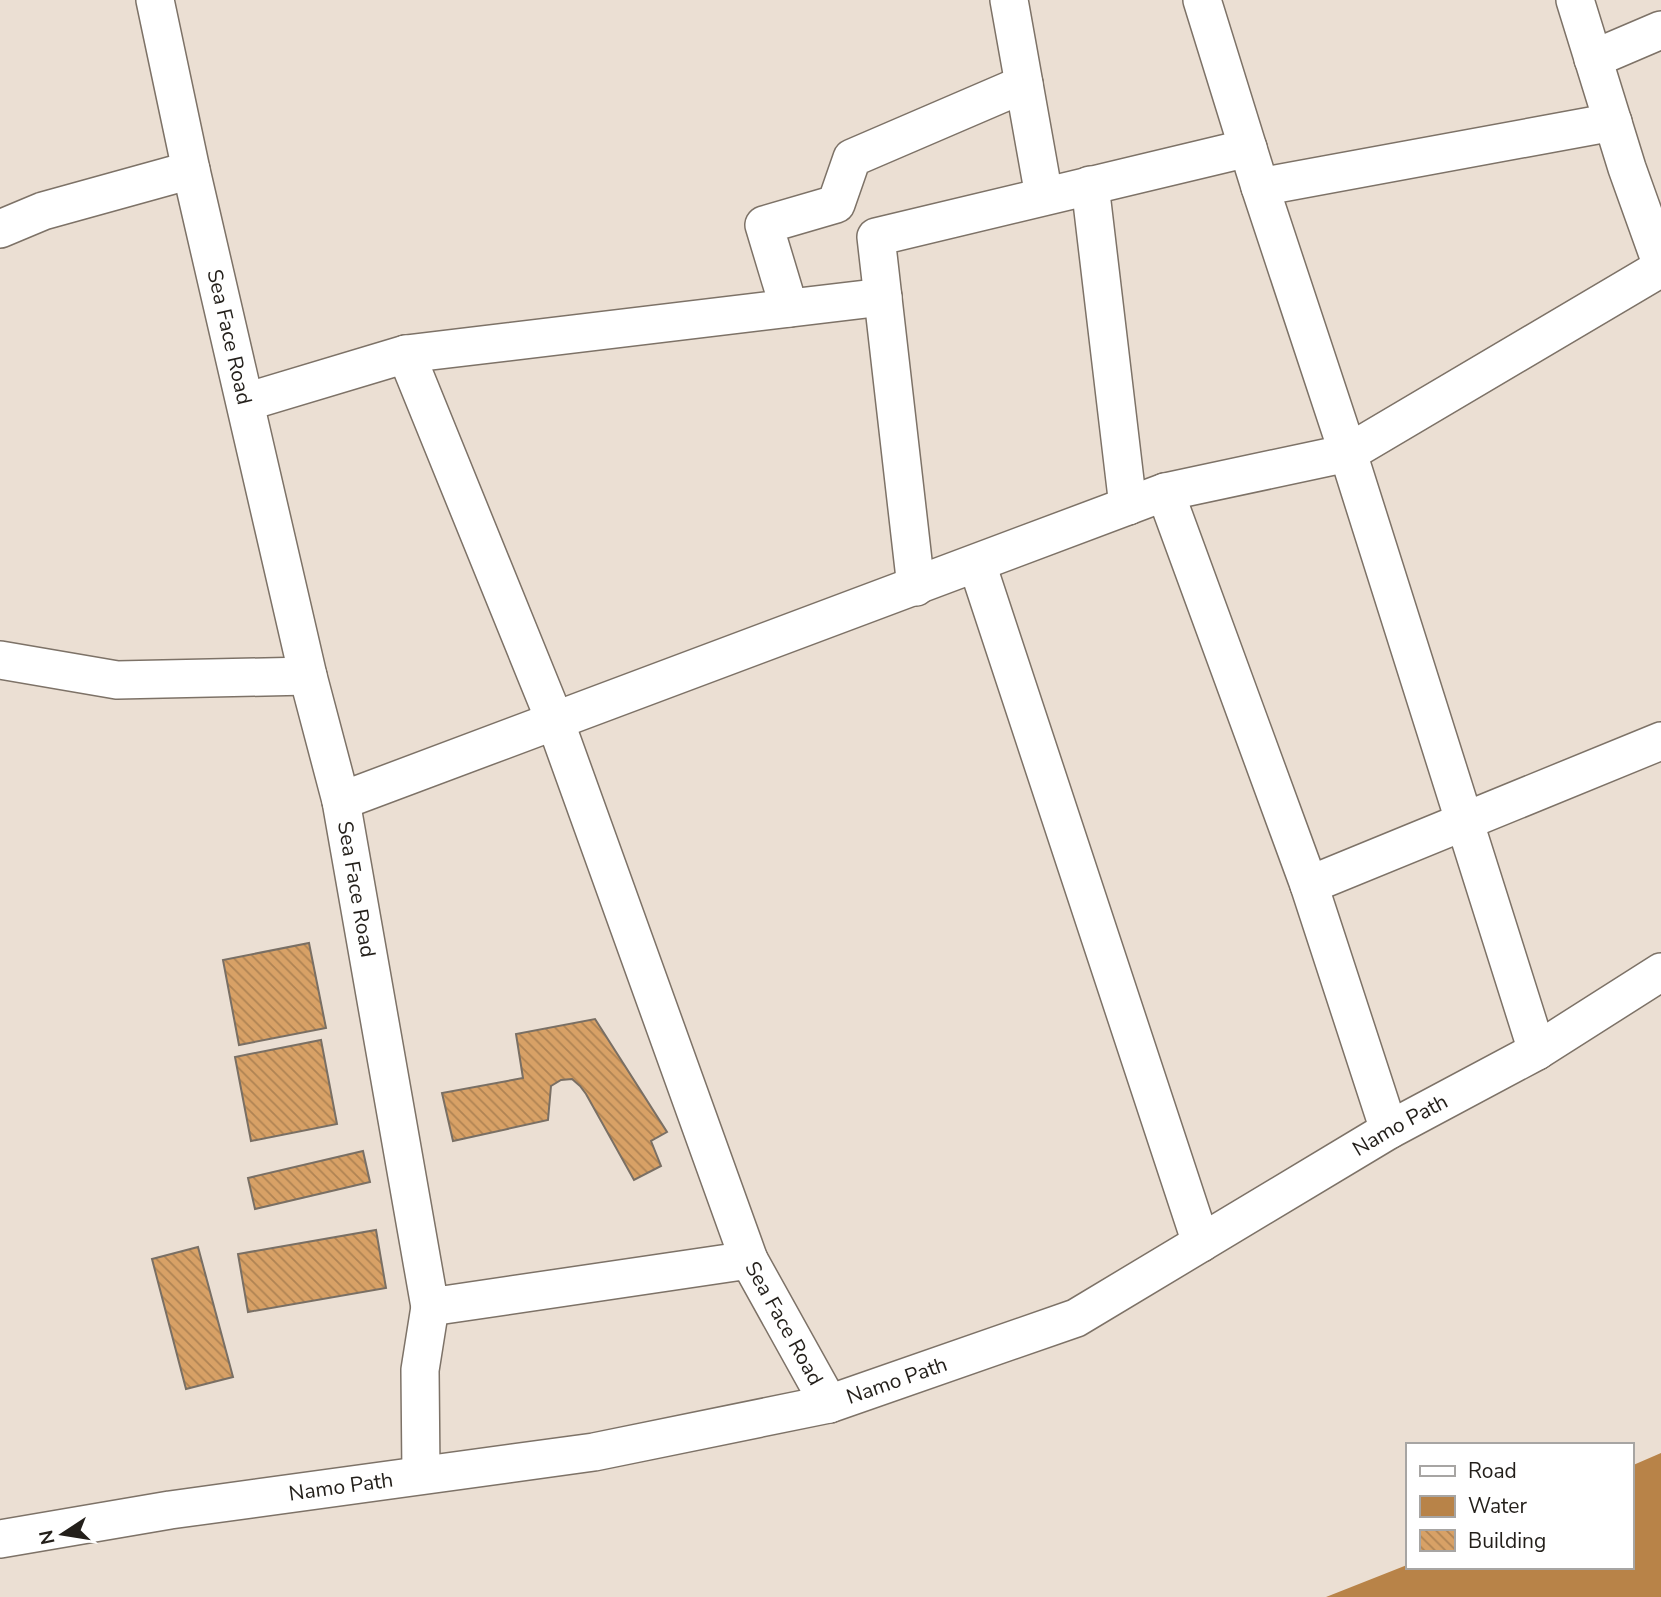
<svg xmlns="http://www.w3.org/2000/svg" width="1661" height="1597" font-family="'Nunito Sans',sans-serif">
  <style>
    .water { fill: #b88348 }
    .building { fill: url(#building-back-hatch); stroke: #796f64; stroke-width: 2 }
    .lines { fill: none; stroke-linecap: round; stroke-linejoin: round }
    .minor-casing { stroke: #7d7267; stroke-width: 40 }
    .minor { stroke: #fff; stroke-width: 37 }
    .labels { text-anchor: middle; stroke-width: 5; stroke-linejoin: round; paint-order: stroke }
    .street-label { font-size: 21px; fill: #231f1a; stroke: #fff }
  </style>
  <defs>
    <pattern id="building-back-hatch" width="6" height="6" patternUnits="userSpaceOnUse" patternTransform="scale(1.75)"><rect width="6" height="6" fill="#d8a166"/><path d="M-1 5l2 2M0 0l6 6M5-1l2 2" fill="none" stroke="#af8353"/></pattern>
  </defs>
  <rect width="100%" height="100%" fill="#ebdfd3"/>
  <!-- water -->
  <path class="water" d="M1661 1453V1597H1326L1407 1565V1567H1631V1466Z"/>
  <!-- building -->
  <g class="building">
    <path d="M309 943 326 1028 239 1045 223 960Z"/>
    <path d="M595 1019 667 1132 651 1141 661 1166 634 1180 586 1094 580 1086 572 1079 561 1080 551 1086 548 1120 453 1141 442 1093 523 1078 516 1034Z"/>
    <path d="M321 1040 337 1124 251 1141 235 1057Z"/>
    <path d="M363 1151 370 1182 255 1209 248 1178Z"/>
    <path d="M376 1230 386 1288 248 1312 238 1254Z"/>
    <path d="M198 1247 233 1377 186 1389 152 1259Z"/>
  </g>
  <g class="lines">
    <!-- minor casing -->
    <g class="minor-casing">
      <g id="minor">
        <path id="s1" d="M155 0 191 170 308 676 341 801 430 1307 749 1260 829 1404"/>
        <path d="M1009 0 1044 196"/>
        <path d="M1202 0 1260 187 1348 453 1537 1051"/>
        <path d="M1575 0 1627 168 1661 263"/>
        <path d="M1593 59 1661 30"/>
        <path d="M1090 185 1128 506"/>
        <path d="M1260 187 1613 122"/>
        <path d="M0 229 43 211 191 170"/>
        <path d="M789 308 764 225 836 204 852 158 1024 84"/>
        <path d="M406 354 555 721 749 1260"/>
        <path d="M246 402 406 354 883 297"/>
        <path d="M1165 492 1309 885 1389 1130"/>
        <path d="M977 564 1201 1243"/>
        <path d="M916 587 876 237 1248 148"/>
        <path d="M0 660 117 680 308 676"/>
        <path d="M341 801 1165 492 1348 453 1661 268"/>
        <path d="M1309 885 1661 741"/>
        <path d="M421 1475 420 1370 430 1307"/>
        <path id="s2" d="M0 1539 170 1510 594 1452 829 1404 1076 1318 1389 1130 1537 1051 1661 972"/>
      </g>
    </g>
    <!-- minor -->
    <use href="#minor" class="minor"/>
  </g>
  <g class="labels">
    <!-- street labels -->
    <g class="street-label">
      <text dy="7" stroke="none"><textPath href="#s1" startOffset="345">Sea Face Road</textPath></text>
      <text dy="7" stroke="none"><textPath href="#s1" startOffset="912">Sea Face Road</textPath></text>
      <text dy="7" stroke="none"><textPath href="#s2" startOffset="1479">Namo Path</textPath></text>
      <text dy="7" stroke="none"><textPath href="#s1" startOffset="1731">Sea Face Road</textPath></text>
      <text dy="7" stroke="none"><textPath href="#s2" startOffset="912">Namo Path</textPath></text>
      <text dy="7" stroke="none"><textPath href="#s2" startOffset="345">Namo Path</textPath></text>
    </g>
  </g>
  <!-- legend -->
  <rect x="1406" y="1443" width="228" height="126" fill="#ffffff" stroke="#a7a5a3" stroke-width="2"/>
  <rect x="1420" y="1466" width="35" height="10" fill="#ffffff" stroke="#a7a5a3" stroke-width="2"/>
  <text x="1468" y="1478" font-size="21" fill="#231f1a">Road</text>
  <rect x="1420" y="1496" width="35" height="21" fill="#b88348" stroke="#a7a5a3" stroke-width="2"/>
  <text x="1468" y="1513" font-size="21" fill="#231f1a">Water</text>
  <rect x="1420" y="1530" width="35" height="21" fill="url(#building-back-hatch)" stroke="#a7a5a3" stroke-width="2"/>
  <text x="1468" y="1548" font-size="21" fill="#231f1a">Building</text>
  <!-- north arrow -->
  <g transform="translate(63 1534) rotate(258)" stroke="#ffffff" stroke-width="5" paint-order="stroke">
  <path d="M0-5L12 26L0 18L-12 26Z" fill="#231f1a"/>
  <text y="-10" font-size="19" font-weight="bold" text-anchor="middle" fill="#231f1a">N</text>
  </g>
</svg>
